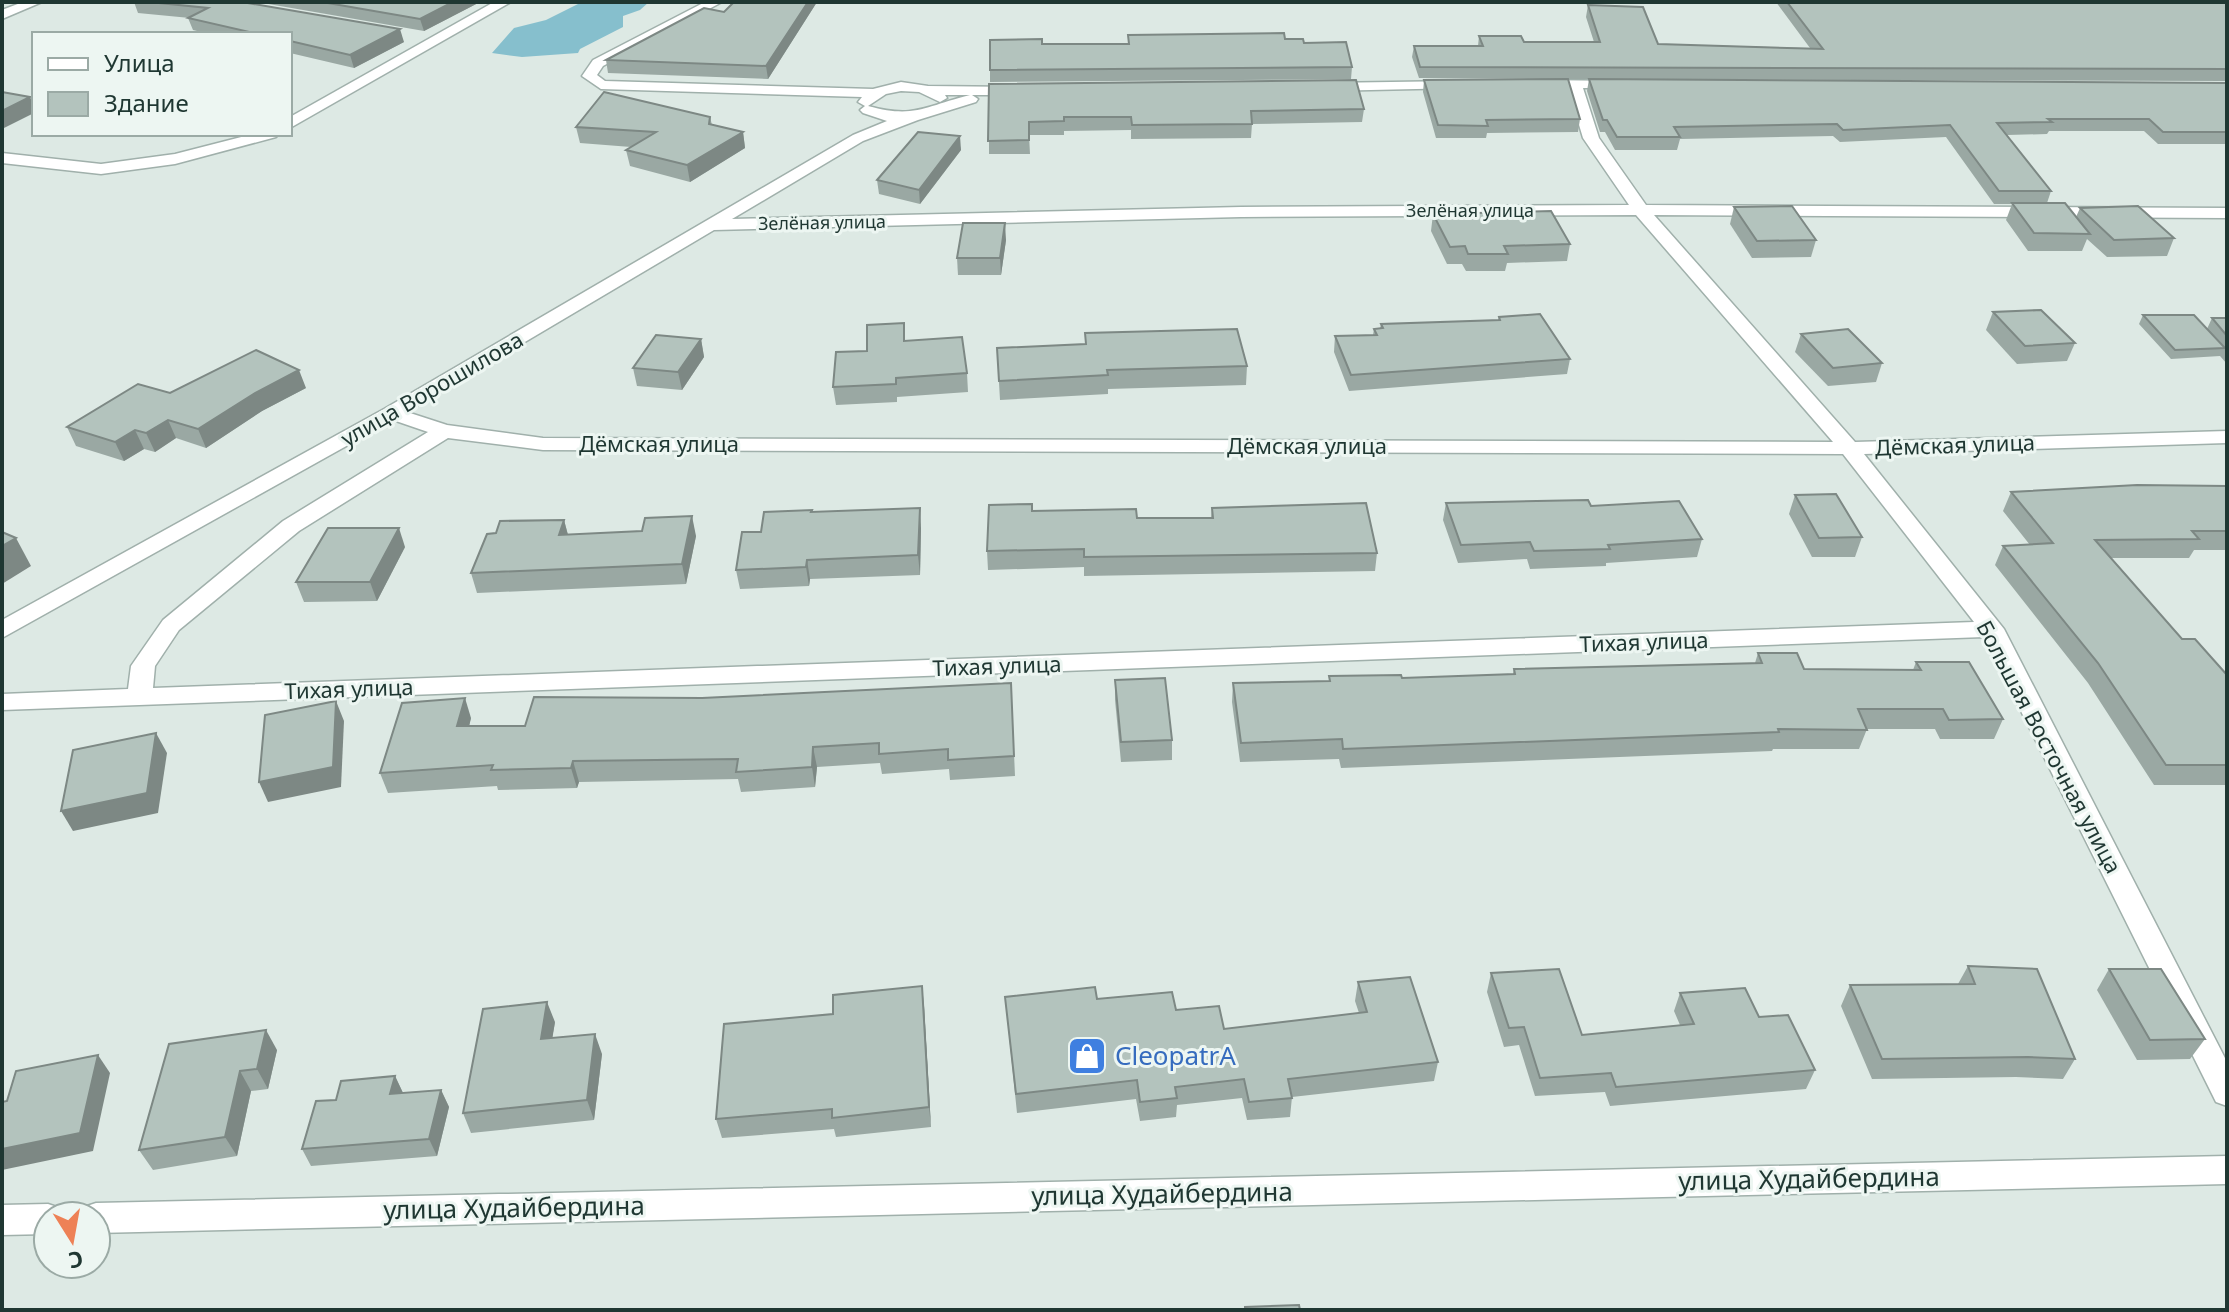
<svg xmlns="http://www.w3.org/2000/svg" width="2229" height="1312" font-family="'Noto Sans',sans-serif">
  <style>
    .water { fill: #86bfcd }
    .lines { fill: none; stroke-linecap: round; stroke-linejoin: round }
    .minor-casing { stroke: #a0b0ab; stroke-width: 3 }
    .minor { fill: #fff; fill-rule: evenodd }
    .wall { fill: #9aa8a3 }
    .shaded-wall { fill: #7d8884 }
    .building { fill: #b3c3bd; stroke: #7d8884; stroke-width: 2 }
    .labels { text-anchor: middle; stroke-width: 6; stroke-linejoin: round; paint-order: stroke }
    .far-street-label { font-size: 18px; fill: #1f3732; stroke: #edf6f2 }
    .street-label { font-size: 22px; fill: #1f3732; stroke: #edf6f2 }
    .near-shop-label { font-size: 26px; fill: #366cbe; stroke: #edf6f2; text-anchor: start }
    .near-street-label { font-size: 26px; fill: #1f3732; stroke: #edf6f2 }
  </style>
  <rect width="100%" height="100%" fill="#dde9e4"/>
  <!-- water -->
  <path class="water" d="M593 2H649L640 10 623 16V27L580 49 578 53 522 57 492 53 514 28 546 20 578 4Z"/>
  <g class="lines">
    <!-- minor casing -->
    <g class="minor-casing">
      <g id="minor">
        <path d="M23 2H42L2 19V10Z"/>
        <path d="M494 2H511L290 128V117Z"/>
        <path d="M705 2H722L603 66 597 75 605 81 873 89 901 82 928 86 1021 87 1028 91 1021 95H972L978 99 976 102 918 120 863 141 732 219 1241 207 1629 205 1583 138 1568 88 1532 87 1530 84 1537 80 1626 81 1628 84 1621 88H1583L1599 138 1646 205 2227 208V218L1654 215 1855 442 2227 431V443L1864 454 2004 629 2227 1062V1106L2216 1102 1984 637 2 710V694L128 689 131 666 163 620 283 521 428 432 393 420 2 638V620L384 409 853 135 887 121 863 113 860 110 865 106 858 102 862 97 601 89 582 76 593 60ZM901 91 919 92 940 102 947 98 945 95H970C925 106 915 119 868 106L886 94ZM1636 215 1833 442 543 438 447 425 407 412 714 230 1241 217ZM448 438 543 450 1843 454 1974 622 153 688 155 666 179 630 299 531Z"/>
        <path d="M1457 81 1464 85 1462 88 1325 91 1318 87 1325 83Z"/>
        <path d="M253 134H279L276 137 175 164 101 174 2 163V153L101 164 175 154Z"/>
        <path d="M2227 1156V1184L96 1233V1216H80L84 1207 96 1203Z"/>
        <path d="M48 1204 60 1208 63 1216H48V1234L2 1235V1205Z"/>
      </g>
    </g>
    <!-- minor -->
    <use href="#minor" class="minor"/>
  </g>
  <!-- wall -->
  <g class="wall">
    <path d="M134 2H242L404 42 354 68 290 53V34H209L193 30 188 18H190L138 13Z"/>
    <path d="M257 2H480L424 31Z"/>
    <path d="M734 2H817L768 79 608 73 606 60 724 12Z"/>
    <path d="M1776 2H2227V81L1568 79 1580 119 1578 132 1487 133 1486 138H1436L1423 92 1424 80 1542 79 1419 78 1412 57 1414 46H1478L1479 36 1524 42H1594L1586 17 1588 5 1658 44 1810 48Z"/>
    <path d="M1128 35 1285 39 1304 43 1352 67 1351 79 990 82V70L1042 44H1128Z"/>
    <path d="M1589 79 2227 83V144H2158L2144 131H2049L2047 134 2007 135 2051 191 2047 203 2076 217 2080 208 2174 238 2167 256 2107 257 2087 239 2082 251H2028L2006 220 2012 204H1994L1946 137 1840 142 1833 136 1680 139 1677 150H1615L1605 132H1600L1587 91Z"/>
    <path d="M989 84 1364 109 1362 122 1252 124 1251 138 1131 139V130L1064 131V135H1029L1030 154H989Z"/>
    <path d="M710 117 712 125 743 132 745 148 690 182 630 166 626 150 631 147 580 143 576 127Z"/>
    <path d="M961 150 920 204 879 194 877 180Z"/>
    <path d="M1734 207 1816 240 1811 257 1752 258 1730 224Z"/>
    <path d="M1433 214 1570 244 1567 261 1507 263 1505 271H1466L1462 264H1447L1431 231Z"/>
    <path d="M1006 240 1001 275H958L957 258Z"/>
    <path d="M1993 312 2075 343 2067 361 2017 364 1986 330Z"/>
    <path d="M2143 315 2207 329 2212 318H2227V364L2220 356 2171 359 2139 324Z"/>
    <path d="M1499 317 1570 359 1567 374 1349 391 1334 352 1335 336 1373 335 1374 329H1380L1381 324 1498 320Z"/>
    <path d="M1085 333 1247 366 1246 385 1108 389V394L1000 400 997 348 1085 344Z"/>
    <path d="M1801 334 1882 363 1876 382 1828 386 1795 352Z"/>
    <path d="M701 339 704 357 682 390 637 386 633 368Z"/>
    <path d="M906 341 967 373 968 392 897 397V402L836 405 833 387 867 351Z"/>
    <path d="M306 388 262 411 206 448 176 438 155 452 144 449 124 461 76 446 67 427 170 393Z"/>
    <path d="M2227 486V550H2194L2189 558H2111L2182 639 2227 675V785H2154L2088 683 1995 565 2003 546 2030 545 2003 511 2011 492Z"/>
    <path d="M1795 495 1862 537 1855 557H1812L1789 514Z"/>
    <path d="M1446 503 1591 506 1702 539 1697 557 1606 563V566L1530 569 1527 559 1458 563 1443 520Z"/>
    <path d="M1212 508 1377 553 1375 571 1084 576V567L988 570 987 551 1032 511 1137 518H1211Z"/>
    <path d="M812 512 921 528 920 575 810 579 809 586 740 589 736 570 761 532Z"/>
    <path d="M564 520 568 535 642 531 696 536 686 584 477 593 471 573 496 533Z"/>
    <path d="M405 547 377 601 304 602 296 582Z"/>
    <path d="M1758 653 1804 669 1913 670 1916 662 2003 719 1994 739H1940L1935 729H1867L1859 749H1773L1772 751 1341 768 1339 759 1240 762 1232 702 1233 683 1329 681V676L1402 678 1513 674 1514 669 1755 663Z"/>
    <path d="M1115 680 1172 740V760L1121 762 1115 700Z"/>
    <path d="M1011 683 1015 776 950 780 949 769 882 774 880 763 817 767 815 787 741 792 738 779 579 782 577 788 498 790 497 786 388 793 380 773 471 718 469 726H525L702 698Z"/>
    <path d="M1968 966 2075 1059 2063 1079 2016 1077 1872 1079 1841 1006 1850 985 1958 984Z"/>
    <path d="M2109 969 2205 1039 2190 1059 2137 1060 2097 990Z"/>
    <path d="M1491 973 1582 1035 1680 1025 1674 1011 1680 993 1759 1017 1815 1070 1806 1089 1610 1106 1605 1092 1535 1096 1519 1045 1504 1047 1487 992Z"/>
    <path d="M1358 982 1438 1062 1434 1081 1292 1097 1290 1117 1247 1120 1242 1098 1177 1105 1176 1117 1140 1121 1136 1099 1017 1113 1005 997 1097 999 1176 1010 1224 1029 1359 1013 1355 1001Z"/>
    <path d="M924 1006 931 1127 836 1137 834 1129 722 1138 716 1119Z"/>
    <path d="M555 1022 552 1038 602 1054 594 1120 471 1133 463 1113Z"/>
    <path d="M169 1044 277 1050 268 1089 251 1091 237 1156 153 1170 139 1150Z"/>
    <path d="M395 1076 403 1093 441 1090 449 1107 437 1156 311 1166 302 1149 336 1100Z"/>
  </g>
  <!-- shaded-wall -->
  <g class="shaded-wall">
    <path d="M453 2H480L424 31 420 19Z"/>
    <path d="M808 2H817L768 79 766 66Z"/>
    <path d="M400 29 404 42 354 68 350 55Z"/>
    <path d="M30 97 34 105V113L2 129V111Z"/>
    <path d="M743 132 745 148 690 182 687 165Z"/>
    <path d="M960 136 961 150 920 204 919 190Z"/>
    <path d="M1005 223 1006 240 1001 275 1000 258Z"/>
    <path d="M701 339 704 357 682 390 678 372Z"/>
    <path d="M299 370 306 388 262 411 206 448 198 429 255 393Z"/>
    <path d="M168 420 176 438 155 452 146 433Z"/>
    <path d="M135 430 144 449 124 461 115 442Z"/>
    <path d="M920 508 921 528 920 575 918 555Z"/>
    <path d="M692 516 696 536 686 584 682 564Z"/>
    <path d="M564 520 569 539 559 535Z"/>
    <path d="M399 528 405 547 377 601 370 582Z"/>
    <path d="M16 538 31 566 2 584V546Z"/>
    <path d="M807 560 810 579 809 586 806 567Z"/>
    <path d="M465 698 471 718 464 747 457 726Z"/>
    <path d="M336 701 344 721 341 787 268 802 259 782Z"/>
    <path d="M156 733 167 753 158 813 73 831 61 811Z"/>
    <path d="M813 747 817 767 815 787 812 767Z"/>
    <path d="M573 761 579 782 577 788 571 768Z"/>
    <path d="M922 986 924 1006 931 1127 929 1107Z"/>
    <path d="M547 1002 555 1022 549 1059 541 1039Z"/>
    <path d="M266 1030 277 1050 268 1089 257 1069Z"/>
    <path d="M595 1034 602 1054 594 1120 587 1100Z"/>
    <path d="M98 1055 110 1073 93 1151 2 1170V1149Z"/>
    <path d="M240 1071 251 1091 237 1156 225 1137Z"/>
    <path d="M395 1076 403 1093 390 1094Z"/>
    <path d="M441 1090 449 1107 437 1156 429 1139Z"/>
  </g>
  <!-- building -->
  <g class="building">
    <path d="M149 2H242L400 29 350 55 290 41V34H258L188 18 208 8Z"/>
    <path d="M322 2H453L420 19Z"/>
    <path d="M734 2H808L766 66 606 60 704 8 724 12Z"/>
    <path d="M1787 2H2227V69L1420 67 1414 46H1483L1479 36H1521L1524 42H1600L1588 5 1643 7 1658 44 1823 49Z"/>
    <path d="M1284 33 1285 39H1303L1304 43 1346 42 1352 67 990 70V40L1042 39V44H1129L1128 35Z"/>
    <path d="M1568 79 1580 119 1486 120 1488 126 1438 125 1424 80Z"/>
    <path d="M1589 79 2227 83V132H2163L2149 119H2048L2052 122 1997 123 2051 191H1999L1950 125 1843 130 1837 124 1674 127 1680 137H1617L1607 120H1603Z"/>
    <path d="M1356 80 1364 109 1251 111 1252 124 1132 125 1131 117H1064V121L1029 122V140L988 141 989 84Z"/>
    <path d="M2 92 30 97 2 111Z"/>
    <path d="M604 92 710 117 709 124 743 132 687 165 626 150 656 132 576 127Z"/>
    <path d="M918 132 960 136 919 190 877 180Z"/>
    <path d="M2012 203H2065L2090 234 2034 233Z"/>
    <path d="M1792 206 1816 240 1757 241 1734 207Z"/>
    <path d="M2138 206 2174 238 2114 240 2080 208Z"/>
    <path d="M1551 211 1570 244 1504 246 1508 254H1468L1465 246 1450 247 1433 214Z"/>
    <path d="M963 223H1005L1000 258H957Z"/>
    <path d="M2041 310 2075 343 2025 346 1993 312Z"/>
    <path d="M1540 314 1570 359 1351 375 1335 336 1377 335 1374 329 1383 328 1381 324 1500 320 1499 317Z"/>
    <path d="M2143 315H2194L2225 348 2175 350Z"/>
    <path d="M2212 318H2227V336Z"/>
    <path d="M904 323V341L962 337 967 373 896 378V384L833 387 836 352 867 351V325Z"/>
    <path d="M1237 329 1247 366 1107 370 1108 375 999 381 997 348 1086 344 1085 333Z"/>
    <path d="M1848 329 1882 363 1833 368 1801 334Z"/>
    <path d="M656 335 701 339 678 372 633 368Z"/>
    <path d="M256 350 299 370 255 393 198 429 168 420 146 433 135 430 115 442 67 427 138 384 170 393Z"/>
    <path d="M2137 485 2227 486V531H2192L2199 539 2095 540 2182 639H2195L2227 675V765H2166L2098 663 2003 546 2053 543 2011 492Z"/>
    <path d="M1836 494 1862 537 1819 538 1795 495Z"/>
    <path d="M1588 500 1591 506 1679 501 1702 539 1608 545 1610 549 1534 551 1530 542 1461 545 1446 503Z"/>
    <path d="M1366 503 1377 553 1084 557V549L987 551 989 505 1032 504V511L1136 509 1137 518H1213L1212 508Z"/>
    <path d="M920 508 918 555 807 560 806 567 736 570 742 532H761L764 512 812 510 811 512Z"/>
    <path d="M692 516 682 564 471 573 487 534 496 533 500 521 564 520 559 535 642 531 645 518Z"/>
    <path d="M328 528H399L370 582H296Z"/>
    <path d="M2 532 16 538 2 546Z"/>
    <path d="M1758 653H1797L1804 669 1921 670 1916 662H1969L2003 719 1949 720 1943 709H1858L1867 730 1778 729 1779 732 1343 749 1342 739 1241 743 1233 683 1330 681 1329 676 1401 675 1402 678 1515 674 1514 669 1762 663Z"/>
    <path d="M1165 678 1172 740 1121 742 1115 680Z"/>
    <path d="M1011 683 1014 756 948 760V749L879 754V743L813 747 812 767 736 772 738 759 573 761 571 768 491 770 493 765 380 773 402 703 465 698 457 726H525L534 697 702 698Z"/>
    <path d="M336 701 333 767 259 782 265 715Z"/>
    <path d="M156 733 147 793 61 811 73 750Z"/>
    <path d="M1968 966 2037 969 2075 1059 2028 1057 1882 1059 1850 985 1975 984Z"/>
    <path d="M1559 969 1582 1035 1694 1024 1680 993 1745 988 1759 1017 1788 1015 1815 1070 1616 1087 1611 1073 1540 1078 1524 1027 1509 1028 1491 973Z"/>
    <path d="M2109 969H2161L2205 1039 2150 1040Z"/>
    <path d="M1410 977 1438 1062 1288 1079 1292 1098 1249 1102 1244 1079 1175 1087 1177 1098 1140 1102 1137 1080 1016 1094 1005 997 1095 987 1097 999 1172 992 1176 1010 1219 1006 1224 1029 1367 1012 1358 982Z"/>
    <path d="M922 986 929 1107 832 1118V1109L716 1119 724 1024 833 1014V995Z"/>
    <path d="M547 1002 541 1039 595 1034 587 1100 463 1113 483 1009Z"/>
    <path d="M266 1030 257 1069 240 1071 225 1137 139 1150 169 1044Z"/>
    <path d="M98 1055 80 1133 2 1149V1102L7 1101 16 1071Z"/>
    <path d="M395 1076 390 1094 441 1090 429 1139 302 1149 316 1101 336 1100 341 1081Z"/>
    <path d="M1299 1305 1300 1310H1245V1307Z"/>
  </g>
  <!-- icons -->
  <defs>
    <g id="shop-square" transform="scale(2)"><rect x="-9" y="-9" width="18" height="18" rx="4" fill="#3f7fe0" stroke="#edf6f2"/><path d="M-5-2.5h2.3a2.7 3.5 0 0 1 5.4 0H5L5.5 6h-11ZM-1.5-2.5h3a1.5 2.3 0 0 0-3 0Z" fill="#fff"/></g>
  </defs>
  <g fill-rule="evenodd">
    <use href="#shop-square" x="1087" y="1056"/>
  </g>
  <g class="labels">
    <!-- far-street labels -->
    <g class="far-street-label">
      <text x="1470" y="217">Зелёная улица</text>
      <text transform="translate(822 223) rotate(-1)" y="6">Зелёная улица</text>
    </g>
    <!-- street labels -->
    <g class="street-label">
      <text transform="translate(432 389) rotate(-30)" y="8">улица Ворошилова</text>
      <text x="659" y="452">Дёмская улица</text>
      <text transform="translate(1955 445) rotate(-2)" y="8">Дёмская улица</text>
      <text x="1307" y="454">Дёмская улица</text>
      <text transform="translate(1644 642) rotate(-2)" y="8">Тихая улица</text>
      <text transform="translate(997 666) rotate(-2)" y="8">Тихая улица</text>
      <text transform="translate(349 689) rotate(-2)" y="8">Тихая улица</text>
      <text transform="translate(2049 747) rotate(62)" y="8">Большая Восточная улица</text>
    </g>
    <!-- near-shop labels -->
    <g class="near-shop-label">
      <text x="1115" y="1065">CleopatrA</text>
    </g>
    <!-- near-street labels -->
    <g class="near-street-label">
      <text transform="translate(1809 1179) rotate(-1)" y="9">улица Худайбердина</text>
      <text transform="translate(1162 1194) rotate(-1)" y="9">улица Худайбердина</text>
      <text transform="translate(514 1208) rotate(-1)" y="9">улица Худайбердина</text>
    </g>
  </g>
  <!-- border -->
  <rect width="2229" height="1312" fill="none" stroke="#1f3732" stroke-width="8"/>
  <!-- legend -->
  <rect x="32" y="32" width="260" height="104" fill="#edf6f2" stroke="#9baaa5" stroke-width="2"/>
  <rect x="48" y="58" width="40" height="12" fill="#ffffff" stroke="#9baaa5" stroke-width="2"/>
  <text x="104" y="72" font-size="24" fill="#1f3732">Улица</text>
  <rect x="48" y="92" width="40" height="24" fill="#b3c3bd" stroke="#9baaa5" stroke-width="2"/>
  <text x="104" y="112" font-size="24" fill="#1f3732">Здание</text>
  <!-- north arrow -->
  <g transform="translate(72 1240) rotate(169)"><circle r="38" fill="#edf6f2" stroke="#9baaa5" stroke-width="2"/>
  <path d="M0-6L14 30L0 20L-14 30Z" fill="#ee8156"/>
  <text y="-12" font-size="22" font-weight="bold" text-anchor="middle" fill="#1f3732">С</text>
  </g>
</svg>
